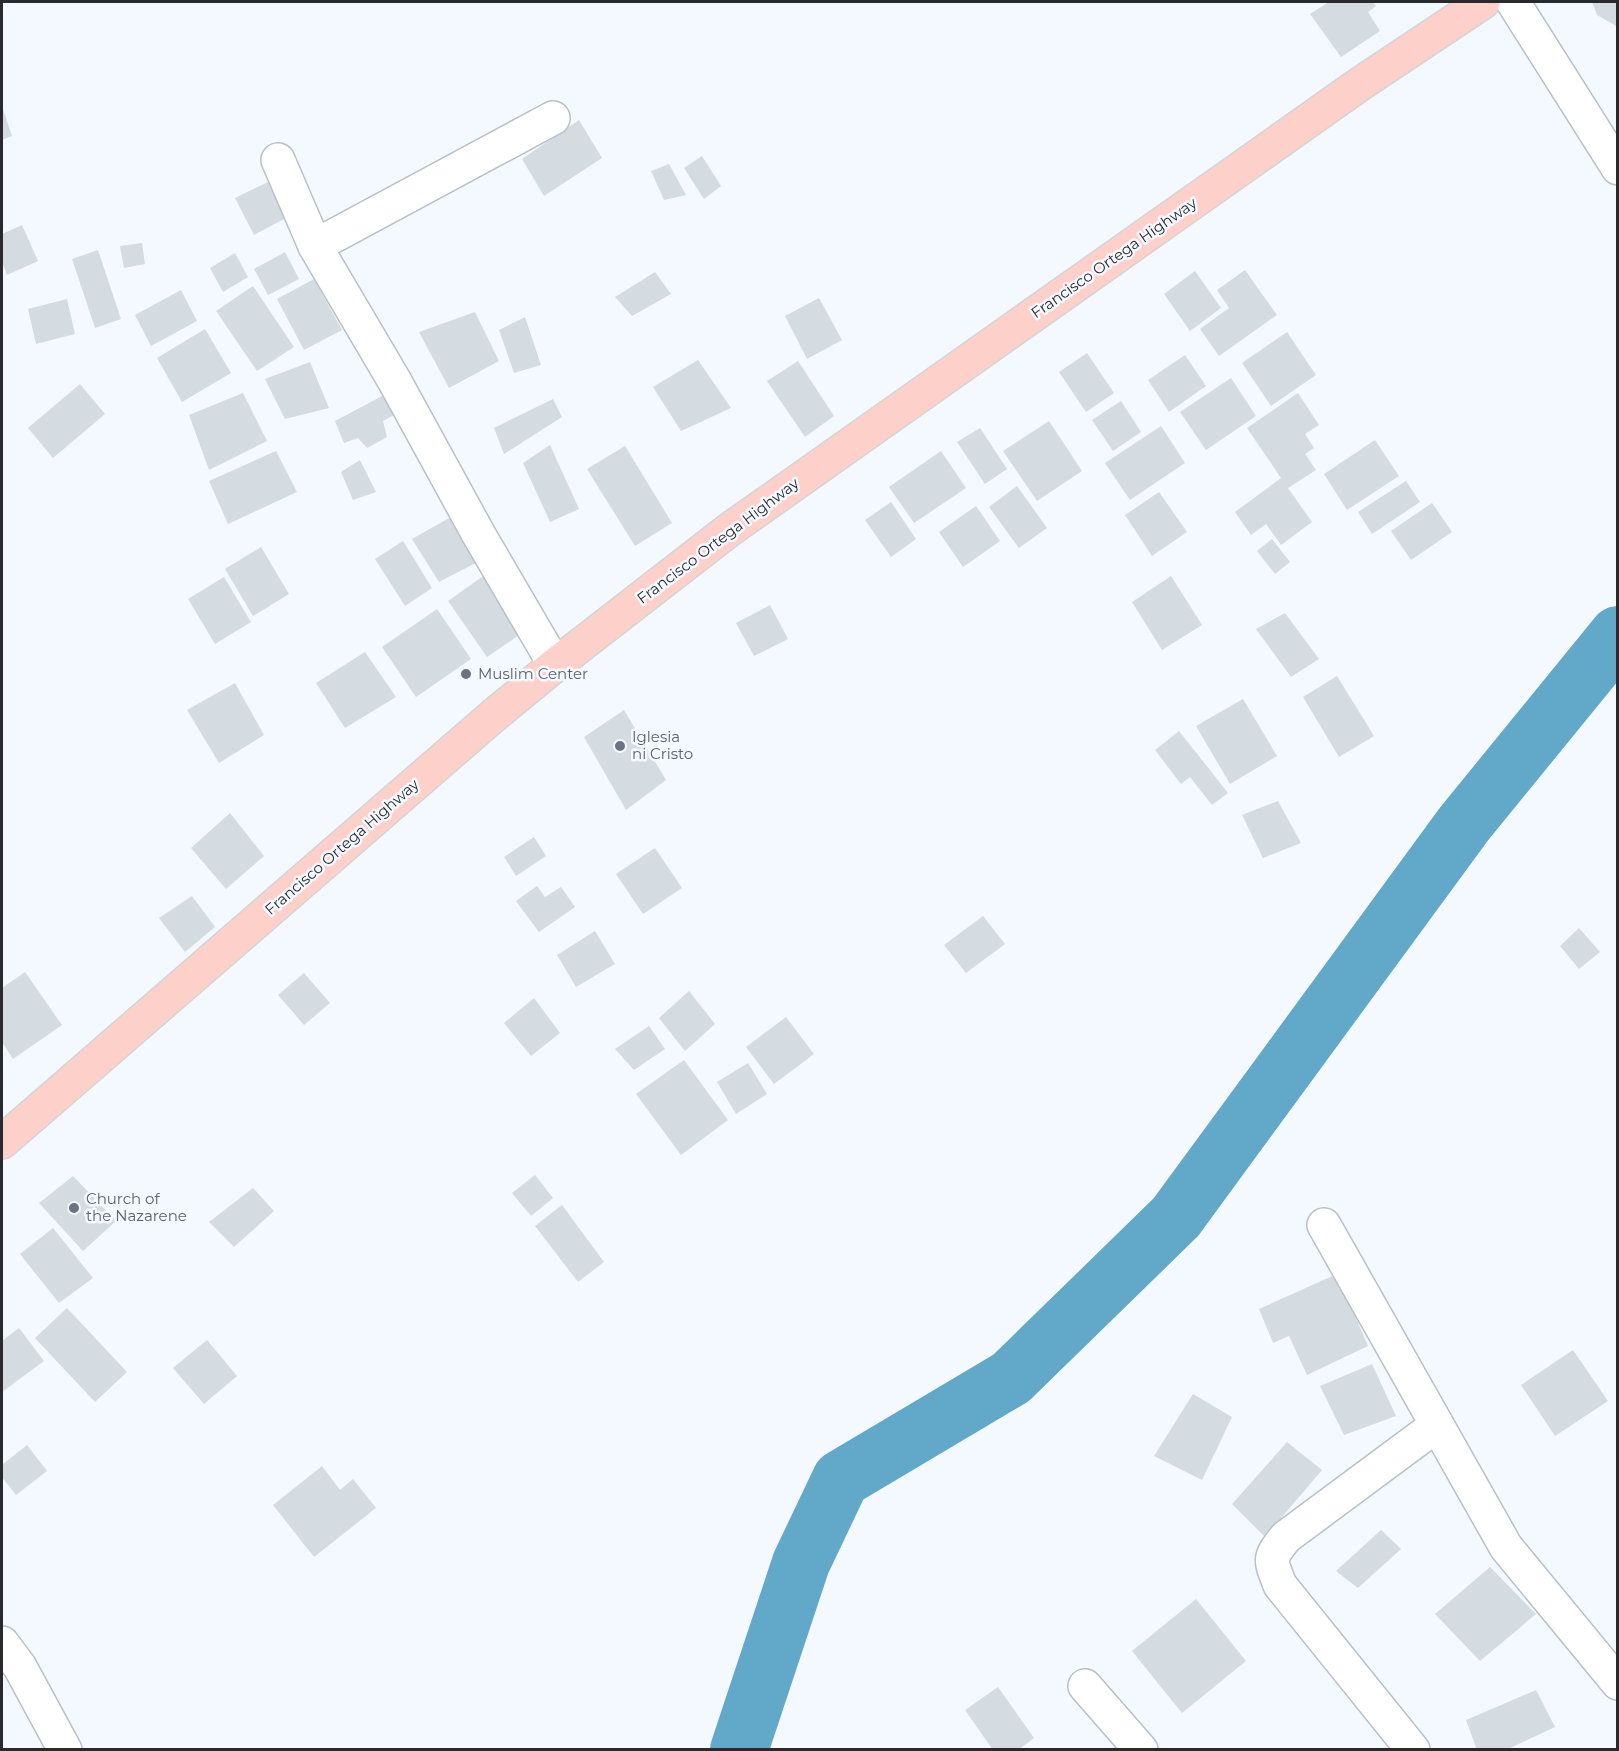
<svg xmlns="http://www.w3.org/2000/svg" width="1619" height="1751" font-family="Montserrat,sans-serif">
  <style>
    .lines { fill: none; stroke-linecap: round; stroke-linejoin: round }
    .river { stroke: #61a8c9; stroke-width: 58 }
    .building { fill: #d4dbe1 }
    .minor-casing { stroke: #b9c0c6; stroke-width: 36 }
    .major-casing { stroke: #d4d4d5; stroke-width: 36 }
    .minor { stroke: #fff; stroke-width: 33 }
    .major { stroke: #fed0ca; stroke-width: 33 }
    .worship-dot { fill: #6b7280; stroke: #f4f9ff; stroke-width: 2 }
    .labels { text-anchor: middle; stroke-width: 5; stroke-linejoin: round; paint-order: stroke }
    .street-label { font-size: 15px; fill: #282a2d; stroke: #f4f9ff }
    .worship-label { font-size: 15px; fill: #5b616d; stroke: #f4f9ff; text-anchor: start }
  </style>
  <rect width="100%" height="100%" fill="#f4f9ff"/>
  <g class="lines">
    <!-- river -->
    <path class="river" d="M739 1750 801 1563 841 1479 1011 1378 1176 1217 1464 824 1618 635"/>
  </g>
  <!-- building -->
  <g class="building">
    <path d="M1329 2H1373L1376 6 1368 12 1380 31 1341 57 1310 14Z"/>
    <path d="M1592 2H1618V27L1597 15Z"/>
    <path d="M2 106 12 136 2 140Z"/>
    <path d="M579 120 602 158 544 196 522 159Z"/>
    <path d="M702 156 721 186 704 199 684 168Z"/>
    <path d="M669 164 686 195 664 200 651 171Z"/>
    <path d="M268 182 286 218 254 235 235 198Z"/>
    <path d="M22 225 38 261 7 275 2 262V234Z"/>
    <path d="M142 243 145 264 124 268 120 246Z"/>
    <path d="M98 250 121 319 95 328 72 259Z"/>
    <path d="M285 252 299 279 268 295 254 269Z"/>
    <path d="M235 253 248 277 223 292 210 268Z"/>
    <path d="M1245 270 1277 315 1219 356 1200 329 1229 308 1217 290Z"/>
    <path d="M1195 271 1221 308 1190 331 1164 294Z"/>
    <path d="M655 272 671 294 632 316 615 297Z"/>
    <path d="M314 279 342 330 304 350 277 299Z"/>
    <path d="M253 286 294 347 257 371 216 311Z"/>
    <path d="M181 290 197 321 151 346 135 315Z"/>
    <path d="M819 298 842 340 807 359 785 316Z"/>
    <path d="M67 299 75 334 36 344 28 309Z"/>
    <path d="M475 312 499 361 449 388 419 332Z"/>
    <path d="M525 317 541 365 514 373 499 330Z"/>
    <path d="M205 329 231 373 182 402 157 358Z"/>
    <path d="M1287 332 1316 375 1271 406 1242 363Z"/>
    <path d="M1087 353 1114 393 1086 412 1059 372Z"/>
    <path d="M1185 355 1206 386 1169 412 1148 380Z"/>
    <path d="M698 360 731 408 681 431 653 387Z"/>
    <path d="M798 361 834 416 805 437 767 381Z"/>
    <path d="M310 362 329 408 285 419 265 379Z"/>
    <path d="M1231 378 1256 416 1206 450 1180 412Z"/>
    <path d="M80 384 105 414 53 458 28 428Z"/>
    <path d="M243 393 267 441 209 470 189 415Z"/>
    <path d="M1298 393 1319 425 1305 434 1314 448 1305 454 1316 470 1288 488 1312 522 1281 545 1266 524 1251 535 1235 512 1281 478 1247 428Z"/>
    <path d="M384 395 394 415 383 421 387 437 367 448 358 438 344 443 335 421Z"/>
    <path d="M553 399 562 417 504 454 494 428Z"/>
    <path d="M1121 401 1141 432 1113 451 1092 420Z"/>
    <path d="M1049 421 1082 471 1037 501 1003 451Z"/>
    <path d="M1161 426 1185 463 1130 500 1105 463Z"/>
    <path d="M980 428 1007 469 985 484 957 442Z"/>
    <path d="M1375 440 1399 476 1347 510 1324 474Z"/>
    <path d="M550 445 579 509 550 522 523 463Z"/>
    <path d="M625 446 672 523 635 546 587 469Z"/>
    <path d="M276 451 297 492 228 524 209 481Z"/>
    <path d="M941 451 966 488 914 523 889 487Z"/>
    <path d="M360 460 376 492 353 500 341 472Z"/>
    <path d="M1406 481 1420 502 1372 534 1358 512Z"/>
    <path d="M1017 486 1047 528 1019 548 989 507Z"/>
    <path d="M1159 492 1187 532 1152 556 1125 515Z"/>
    <path d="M891 502 916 539 891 557 865 520Z"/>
    <path d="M1432 503 1452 532 1411 560 1391 531Z"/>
    <path d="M976 506 1000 541 963 567 939 532Z"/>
    <path d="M458 513 485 558 439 582 412 539Z"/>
    <path d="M1272 539 1290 562 1275 574 1257 551Z"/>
    <path d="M403 541 432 588 405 606 375 559Z"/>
    <path d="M261 547 289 594 253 616 225 569Z"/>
    <path d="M489 572 528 629 487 657 448 601Z"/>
    <path d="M1171 576 1202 625 1162 650 1132 602Z"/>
    <path d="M224 577 251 622 215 644 188 599Z"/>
    <path d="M770 605 788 639 754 656 736 623Z"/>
    <path d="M437 609 471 659 416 697 382 647Z"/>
    <path d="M1285 613 1319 659 1291 677 1256 629Z"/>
    <path d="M365 652 396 697 345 728 316 683Z"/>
    <path d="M1337 676 1374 736 1339 757 1303 697Z"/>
    <path d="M235 683 264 735 219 763 187 710Z"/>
    <path d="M1243 699 1277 756 1230 784 1196 726Z"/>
    <path d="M624 710 666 780 626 810 584 737Z"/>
    <path d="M1179 731 1228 793 1212 805 1190 777 1181 784 1155 750Z"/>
    <path d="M1278 801 1301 843 1263 858 1242 815Z"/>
    <path d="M230 813 264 856 226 889 191 848Z"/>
    <path d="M534 837 546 856 516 876 504 857Z"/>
    <path d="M655 848 682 888 643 914 616 874Z"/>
    <path d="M537 886 545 897 561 887 575 907 539 932 516 901Z"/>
    <path d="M192 896 215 927 185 952 159 918Z"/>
    <path d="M983 916 1005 944 966 973 944 945Z"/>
    <path d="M1579 928 1600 952 1579 969 1560 946Z"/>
    <path d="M595 931 615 964 576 987 557 955Z"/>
    <path d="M25 972 62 1025 13 1059 2 1042V988Z"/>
    <path d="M304 973 330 1003 304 1025 278 995Z"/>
    <path d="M689 991 715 1024 685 1051 659 1018Z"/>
    <path d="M534 998 560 1033 531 1056 504 1023Z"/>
    <path d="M786 1017 814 1054 774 1084 746 1047Z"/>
    <path d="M649 1026 665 1049 634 1070 615 1049Z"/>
    <path d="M684 1060 728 1120 681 1155 636 1094Z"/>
    <path d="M748 1063 767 1094 736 1114 717 1082Z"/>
    <path d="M535 1175 553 1198 531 1216 512 1193Z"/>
    <path d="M73 1176 116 1221 83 1251 39 1203Z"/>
    <path d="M253 1188 274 1211 234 1247 209 1222Z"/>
    <path d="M562 1205 604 1262 578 1282 535 1226Z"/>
    <path d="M53 1228 93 1278 59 1303 20 1254Z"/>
    <path d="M1337 1274 1368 1346 1307 1375 1289 1336 1273 1343 1259 1309Z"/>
    <path d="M67 1308 127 1372 95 1402 35 1338Z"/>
    <path d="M19 1328 44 1361 2 1392V1341Z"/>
    <path d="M207 1340 237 1376 204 1404 173 1368Z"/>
    <path d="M1573 1350 1608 1401 1555 1436 1521 1385Z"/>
    <path d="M1372 1364 1396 1416 1344 1435 1320 1386Z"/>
    <path d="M1193 1394 1232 1417 1202 1480 1154 1456Z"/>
    <path d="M1287 1442 1322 1470 1265 1537 1232 1504Z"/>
    <path d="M27 1445 47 1471 16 1495 2 1477V1465Z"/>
    <path d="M322 1466 340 1490 353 1479 376 1508 314 1557 273 1505Z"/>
    <path d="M1381 1530 1401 1549 1358 1588 1336 1571Z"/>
    <path d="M1490 1567 1536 1614 1480 1661 1435 1614Z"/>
    <path d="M1196 1599 1246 1661 1182 1713 1132 1651Z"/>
    <path d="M998 1687 1034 1738 1018 1750H993L965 1710Z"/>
    <path d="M1536 1690 1555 1727 1506 1750H1477L1466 1720Z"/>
  </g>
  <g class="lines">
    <!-- minor casing -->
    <g class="minor-casing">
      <g id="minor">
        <path d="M1513 2 1618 168"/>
        <path d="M278 160 315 246 394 380 479 535 555 665"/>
        <path d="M315 246 553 118"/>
        <path d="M1324 1225 1506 1547 1618 1683"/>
        <path d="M2 1643 20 1667 65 1750"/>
        <path d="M1085 1686 1141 1750"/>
        <path d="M1413 1750 1280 1585C1270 1559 1268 1559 1286 1537L1437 1425"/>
      </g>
    </g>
    <!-- major casing -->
    <g class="major-casing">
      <path id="major" d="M2 1142 493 716 555 665 729 530 1360 84 1483 2"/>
    </g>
    <!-- minor -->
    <use href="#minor" class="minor"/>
    <!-- major -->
    <use href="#major" class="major"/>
  </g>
  <!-- markers -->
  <g class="worship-dot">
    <circle cx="466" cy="674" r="6"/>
    <circle cx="620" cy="746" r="6"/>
    <circle cx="74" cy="1208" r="6"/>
  </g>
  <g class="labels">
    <!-- street labels -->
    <g class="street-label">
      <text transform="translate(1114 258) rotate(-35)" y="5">Francisco Ortega Highway</text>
      <text transform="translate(718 541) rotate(-37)" y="5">Francisco Ortega Highway</text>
      <text transform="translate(342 847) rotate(-41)" y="5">Francisco Ortega Highway</text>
    </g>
    <!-- worship labels -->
    <g class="worship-label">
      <text x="478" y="679">Muslim Center</text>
      <text x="632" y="742">Iglesia<tspan x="632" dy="17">ni Cristo</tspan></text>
      <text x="86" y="1204">Church of<tspan x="86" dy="17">the Nazarene</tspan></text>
    </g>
  </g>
  <!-- border -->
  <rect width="1619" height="1751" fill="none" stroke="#282a2d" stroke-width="6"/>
</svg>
